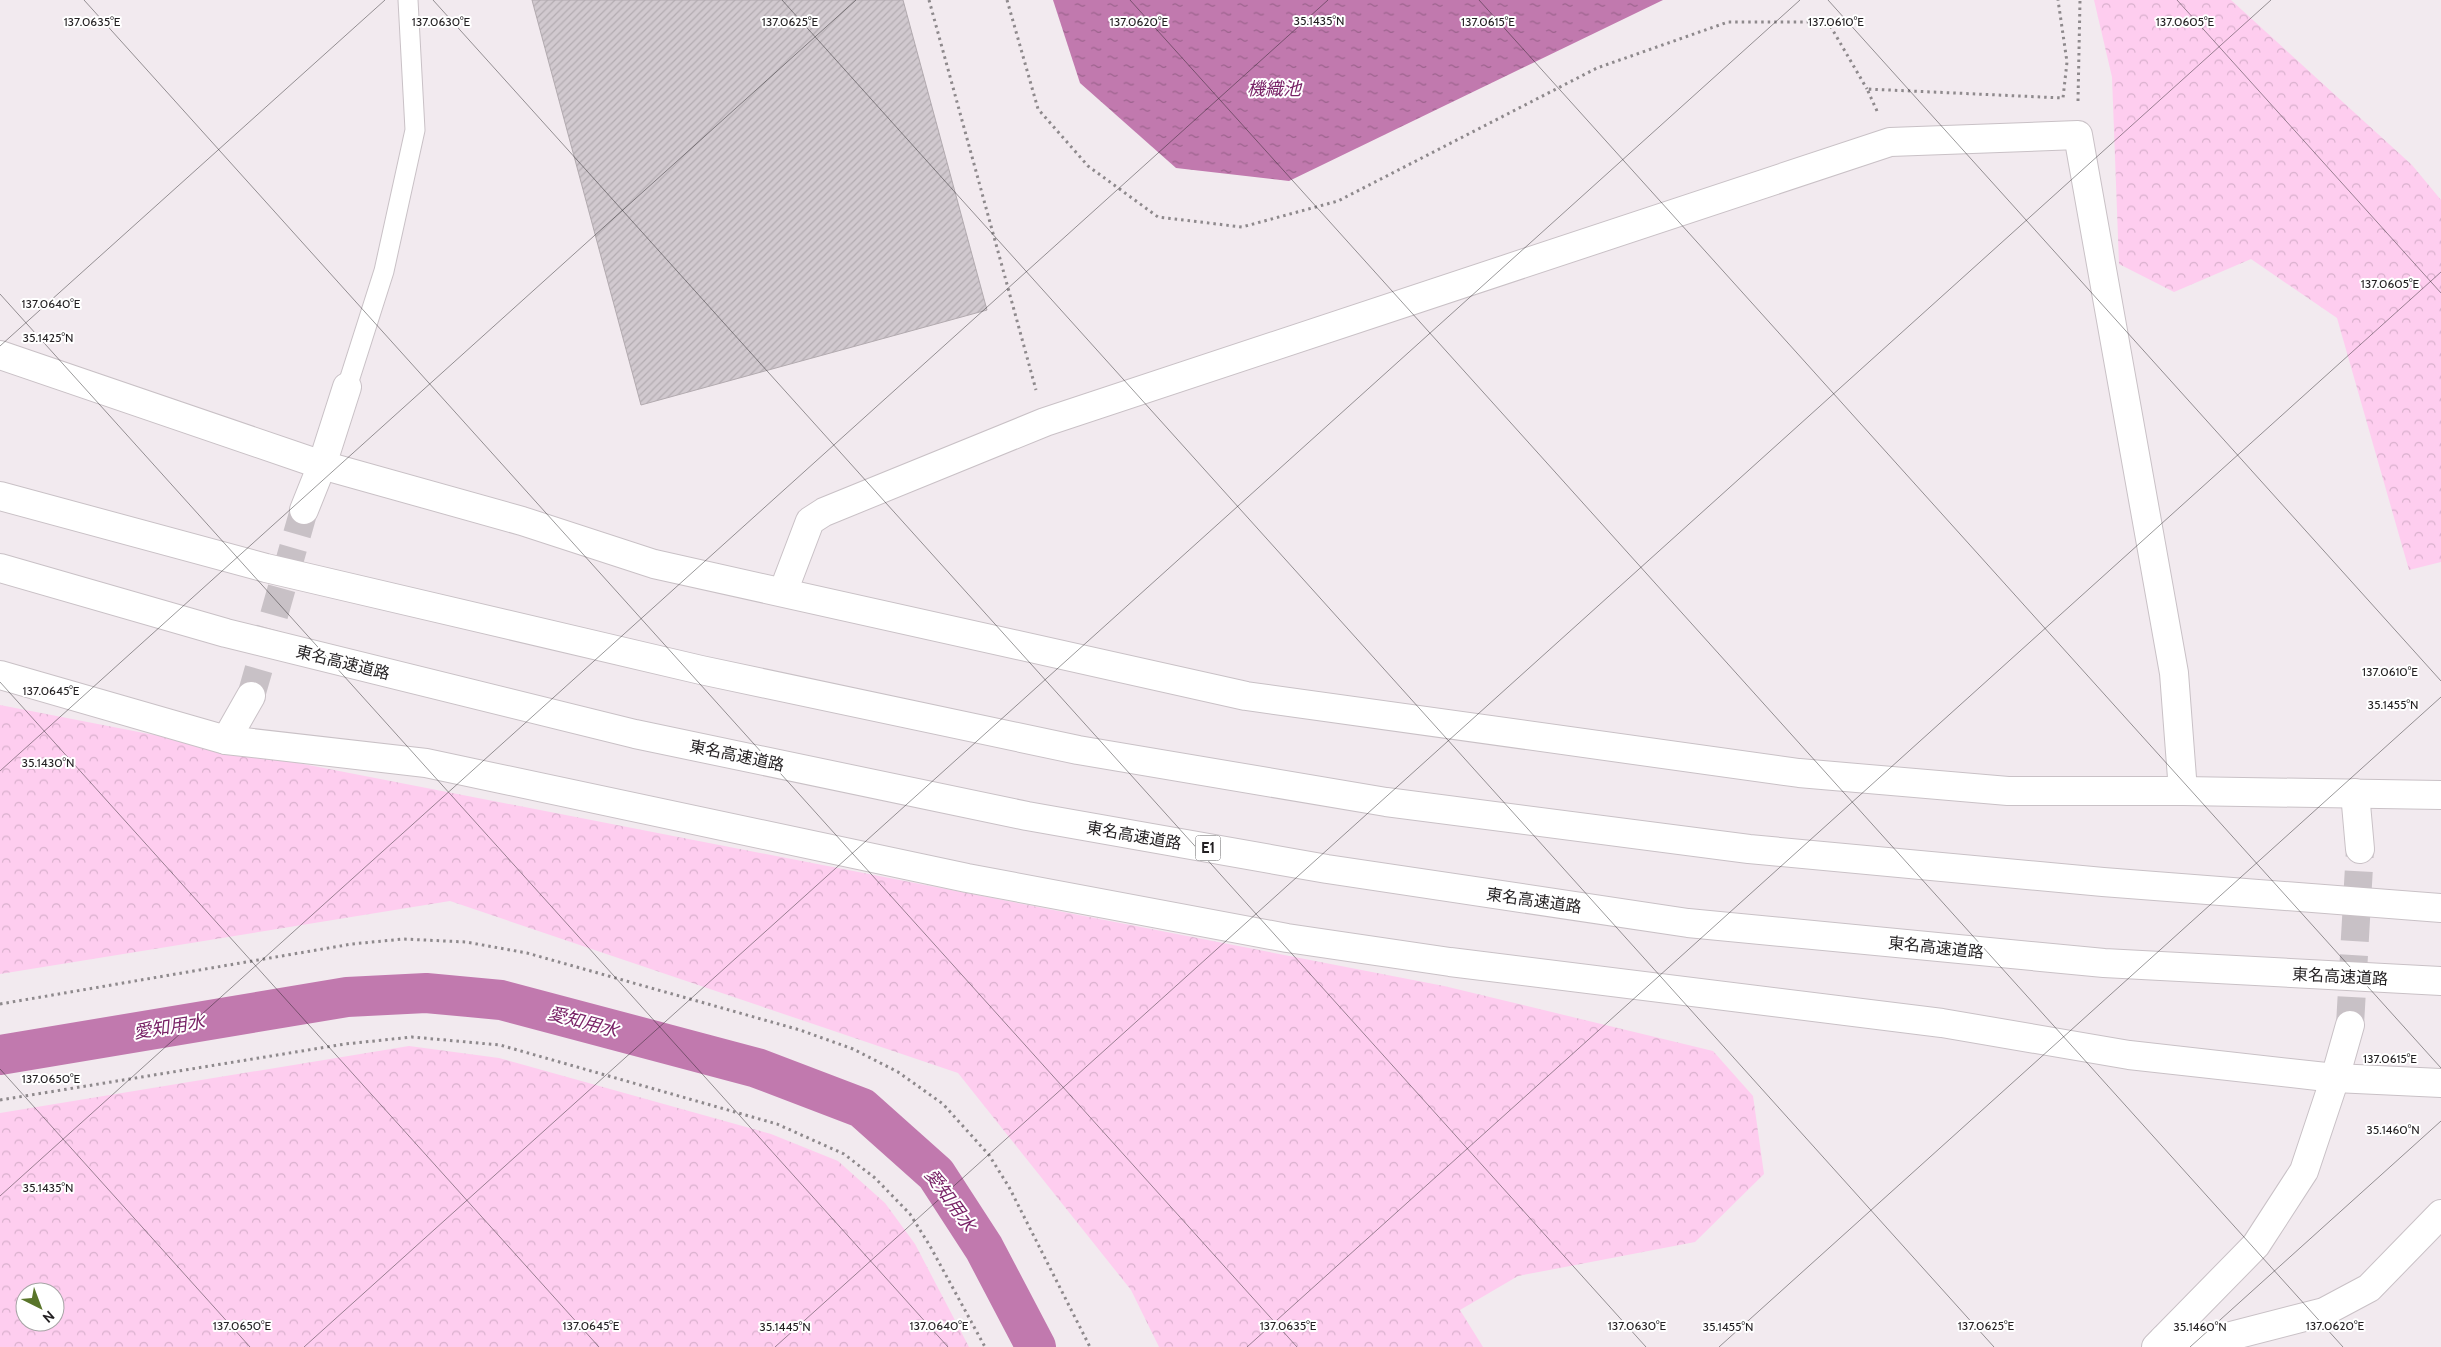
<svg xmlns="http://www.w3.org/2000/svg" width="2441" height="1347" font-family="Cabin,'Noto Sans JP',sans-serif">
  <style>
    .forest { fill: url(#forest-crowns); fill-rule: evenodd }
    .water { fill: url(#water-ripples) }
    .lines { fill: none; stroke-linecap: round; stroke-linejoin: round }
    .canal { stroke: #c179ae; stroke-width: 40 }
    .building { fill: url(#building-hatch); stroke: #b2aaaf }
    .street-tunnel { stroke: #c8c1c6; stroke-width: 28; stroke-dasharray: 28 14; stroke-linecap: butt }
    .lane-casing { stroke: #c9c1c6; stroke-width: 21 }
    .street-casing { stroke: #c9c1c6; stroke-width: 30 }
    .secondary-casing { stroke: #c9c1c6; stroke-width: 30 }
    .highway-casing { stroke: #c9c1c6; stroke-width: 30 }
    .path { stroke: #8e898c; stroke-width: 3; stroke-dasharray: 2.5 4; stroke-linecap: butt }
    .lane { stroke: #fff; stroke-width: 19 }
    .street { stroke: #fff; stroke-width: 28 }
    .secondary { stroke: #fff; stroke-width: 28 }
    .highway { stroke: #fff; stroke-width: 28 }
    .ticks { fill: none; stroke: #221f21; stroke-width: 1; stroke-opacity: 0.45 }
    .labels { text-anchor: middle; stroke-width: 4; stroke-linejoin: round; paint-order: stroke }
    .shield { fill: #fff; stroke: #646264; stroke-width: 1 }
    .shield-label { font-size: 15px; font-weight: bold; fill: #221f21 }
    .street-label { font-size: 16px; fill: #221f21; stroke: #fff }
    .water-label { font-size: 18px; font-style: italic; fill: #792367; stroke: #fff }
    .ticks-label { font-size: 12px; text-anchor: middle; fill: #221f21; stroke: #fff; stroke-width: 4; stroke-linejoin: round; paint-order: stroke }
  </style>
  <defs>
    <pattern id="forest-crowns" width="20" height="18" patternUnits="userSpaceOnUse" patternTransform="scale(1.25)"><rect width="20" height="18" fill="#fecdef"/><path d="M2 6a3 3 0 1 1 6 0M12 15a3 3 0 1 1 6 0" fill="none" stroke="#d9b0cd"/></pattern>
    <pattern id="water-ripples" width="26" height="14" patternUnits="userSpaceOnUse" patternTransform="scale(1.25)"><rect width="26" height="14" fill="#c179ae"/><path d="M2 4q2-2 4 0t4 0M15 11q2-2 4 0t4 0" fill="none" stroke="#9c638d"/></pattern>
    <pattern id="building-hatch" width="6" height="6" patternUnits="userSpaceOnUse" patternTransform="scale(1.25)"><rect width="6" height="6" fill="#d1c9cf"/><path d="M-1 1l2-2M0 6l6-6M5 7l2-2" fill="none" stroke="#b3acb1"/></pattern>
  </defs>
  <rect width="100%" height="100%" fill="#f2eaef"/>
  <!-- forest -->
  <g class="forest">
    <path d="M2094 0H2231L2412 165 2441 200V562L2409 570 2337 318 2251 259 2174 292 2119 264 2112 77Z"/>
    <path d="M0 705 1444 986 1713 1051 1753 1096 1764 1174 1695 1242 1518 1276 1460 1310 1483 1347H1159L1131 1290 958 1073 450 901 0 974Z"/>
    <path d="M409 1046 499 1058 771 1134 838 1161 885 1203 915 1244 969 1347H0V1113ZM25 1292H55V1322H25Z"/>
  </g>
  <!-- water -->
  <path class="water" d="M1053 0H1663L1289 181 1176 168 1080 83Z"/>
  <g class="lines">
    <!-- canal -->
    <path class="canal" d="M0 1055 347 997 426 993 501 1000 757 1068 862 1108 936 1174 984 1248 1036 1347"/>
  </g>
  <!-- building -->
  <path class="building" d="M532 0H903L987 310 641 405Z"/>
  <g class="lines">
    <!-- street-tunnel -->
    <g class="street-tunnel">
      <path d="M251 696 304 510"/>
      <path d="M2350 1025 2360 849"/>
    </g>
    <!-- lane casing -->
    <g class="lane-casing">
      <path id="lane" d="M347 387 384 271 415 130 408 0"/>
    </g>
    <!-- street casing -->
    <g class="street-casing">
      <g id="street">
        <path d="M304 510 322 465"/>
        <path d="M783 592 810 521 824 512 1045 422 1890 142 2078 135 2174 673 2183 791"/>
        <path d="M0 675 226 740 426 763 967 878 1287 938 1450 962 1942 1023 2129 1055 2335 1078 2441 1083"/>
        <path d="M226 740 251 696"/>
        <path d="M2355 793 2360 849"/>
        <path d="M2156 1347 2256 1245 2304 1171 2335 1078 2350 1025"/>
        <path d="M2164 1347V1339L2192 1346 2324 1312 2369 1288 2441 1214"/>
      </g>
    </g>
    <!-- secondary casing -->
    <g class="secondary-casing">
      <g id="secondary">
        <path d="M0 355 322 465 522 521 654 564 1246 696 1799 773 2008 791H2183L2441 795"/>
        <path d="M322 465 347 387"/>
      </g>
    </g>
    <!-- highway casing -->
    <g class="highway-casing">
      <g id="highway">
        <path d="M0 496 266 568 701 670 1078 750 1386 802 1749 849 2103 882 2441 908"/>
        <path d="M0 568 226 633 635 734 1027 816 1327 869 1688 923 2104 963 2441 981"/>
      </g>
    </g>
    <!-- path -->
    <g class="path">
      <path d="M929 0 1036 390"/>
      <path d="M1007 0 1038 109 1088 166 1158 217 1242 227 1338 201 1597 68 1728 22H1828L1867 89"/>
      <path d="M2078 101 2080 0"/>
      <path d="M1877 111 1867 89 2063 98 2067 62 2058 0"/>
      <path d="M0 1004 352 944 403 939 466 942 527 953 800 1030 853 1049 898 1072 943 1104 989 1155 1009 1187 1090 1347"/>
      <path d="M0 1100 345 1044 412 1037 500 1045 777 1124 844 1154 875 1178 910 1214 930 1246 985 1347"/>
    </g>
    <!-- lane -->
    <use href="#lane" class="lane"/>
    <!-- street -->
    <use href="#street" class="street"/>
    <!-- secondary -->
    <use href="#secondary" class="secondary"/>
    <!-- highway -->
    <use href="#highway" class="highway"/>
  </g>
  <!-- ticks -->
  <path class="ticks" d="M84 0 1297 1347M433 0 1646 1347M782 0 1994 1347M1130 0 2343 1347M1479 0 2441 1068M1828 0 2441 681M2177 0 2441 293M0 294 948 1347M0 346 385 0M0 682 599 1347M0 771 856 0M0 1069 250 1347M0 1196 1328 0M304 1347 1800 0M775 1347 2271 0M1247 1347 2441 272M1719 1347 2441 697M2190 1347 2441 1121"/>
  <g class="labels">
    <!-- shield labels -->
    <rect class="shield" x="1195.5" y="835.5" width="25" height="25" rx="4"/>
    <g class="shield-label">
      <text x="1208" y="853">E1</text>
    </g>
    <!-- street labels -->
    <g class="street-label">
      <text transform="translate(343 662) rotate(14)" y="6">東名高速道路</text>
      <text transform="translate(737 755) rotate(12)" y="6">東名高速道路</text>
      <text transform="translate(1134 835) rotate(10)" y="6">東名高速道路</text>
      <text transform="translate(1534 900) rotate(8)" y="6">東名高速道路</text>
      <text transform="translate(1936 947) rotate(6)" y="6">東名高速道路</text>
      <text transform="translate(2340 976) rotate(3)" y="6">東名高速道路</text>
    </g>
    <!-- water labels -->
    <g class="water-label">
      <text x="1274" y="95">機織池</text>
      <text transform="translate(583 1022) rotate(15)" y="6">愛知用水</text>
      <text transform="translate(169 1027) rotate(-9)" y="6">愛知用水</text>
      <text transform="translate(950 1200) rotate(54)" y="6">愛知用水</text>
    </g>
  </g>
  <g class="ticks-label">
    <text x="1319" y="25">35.1435°N</text>
    <text x="92" y="26">137.0635°E</text>
    <text x="441" y="26">137.0630°E</text>
    <text x="790" y="26">137.0625°E</text>
    <text x="1139" y="26">137.0620°E</text>
    <text x="1488" y="26">137.0615°E</text>
    <text x="1836" y="26">137.0610°E</text>
    <text x="2185" y="26">137.0605°E</text>
    <text x="2390" y="288">137.0605°E</text>
    <text x="51" y="308">137.0640°E</text>
    <text x="48" y="342">35.1425°N</text>
    <text x="2390" y="676">137.0610°E</text>
    <text x="51" y="695">137.0645°E</text>
    <text x="2393" y="709">35.1455°N</text>
    <text x="48" y="767">35.1430°N</text>
    <text x="2390" y="1063">137.0615°E</text>
    <text x="51" y="1083">137.0650°E</text>
    <text x="2393" y="1134">35.1460°N</text>
    <text x="48" y="1192">35.1435°N</text>
    <text x="242" y="1330">137.0650°E</text>
    <text x="591" y="1330">137.0645°E</text>
    <text x="939" y="1330">137.0640°E</text>
    <text x="1288" y="1330">137.0635°E</text>
    <text x="1637" y="1330">137.0630°E</text>
    <text x="1986" y="1330">137.0625°E</text>
    <text x="2335" y="1330">137.0620°E</text>
    <text x="785" y="1331">35.1445°N</text>
    <text x="1728" y="1331">35.1455°N</text>
    <text x="2200" y="1331">35.1460°N</text>
  </g>
  <!-- north arrow -->
  <g transform="translate(40 1307) rotate(138)"><circle r="24" fill="#ffffff" stroke="#a7a5a6"/>
  <path d="M0-4L9 19L0 12L-9 19Z" fill="#59752a"/>
  <text y="-8" font-size="14" font-weight="bold" text-anchor="middle" fill="#221f21">N</text>
  </g>
</svg>
